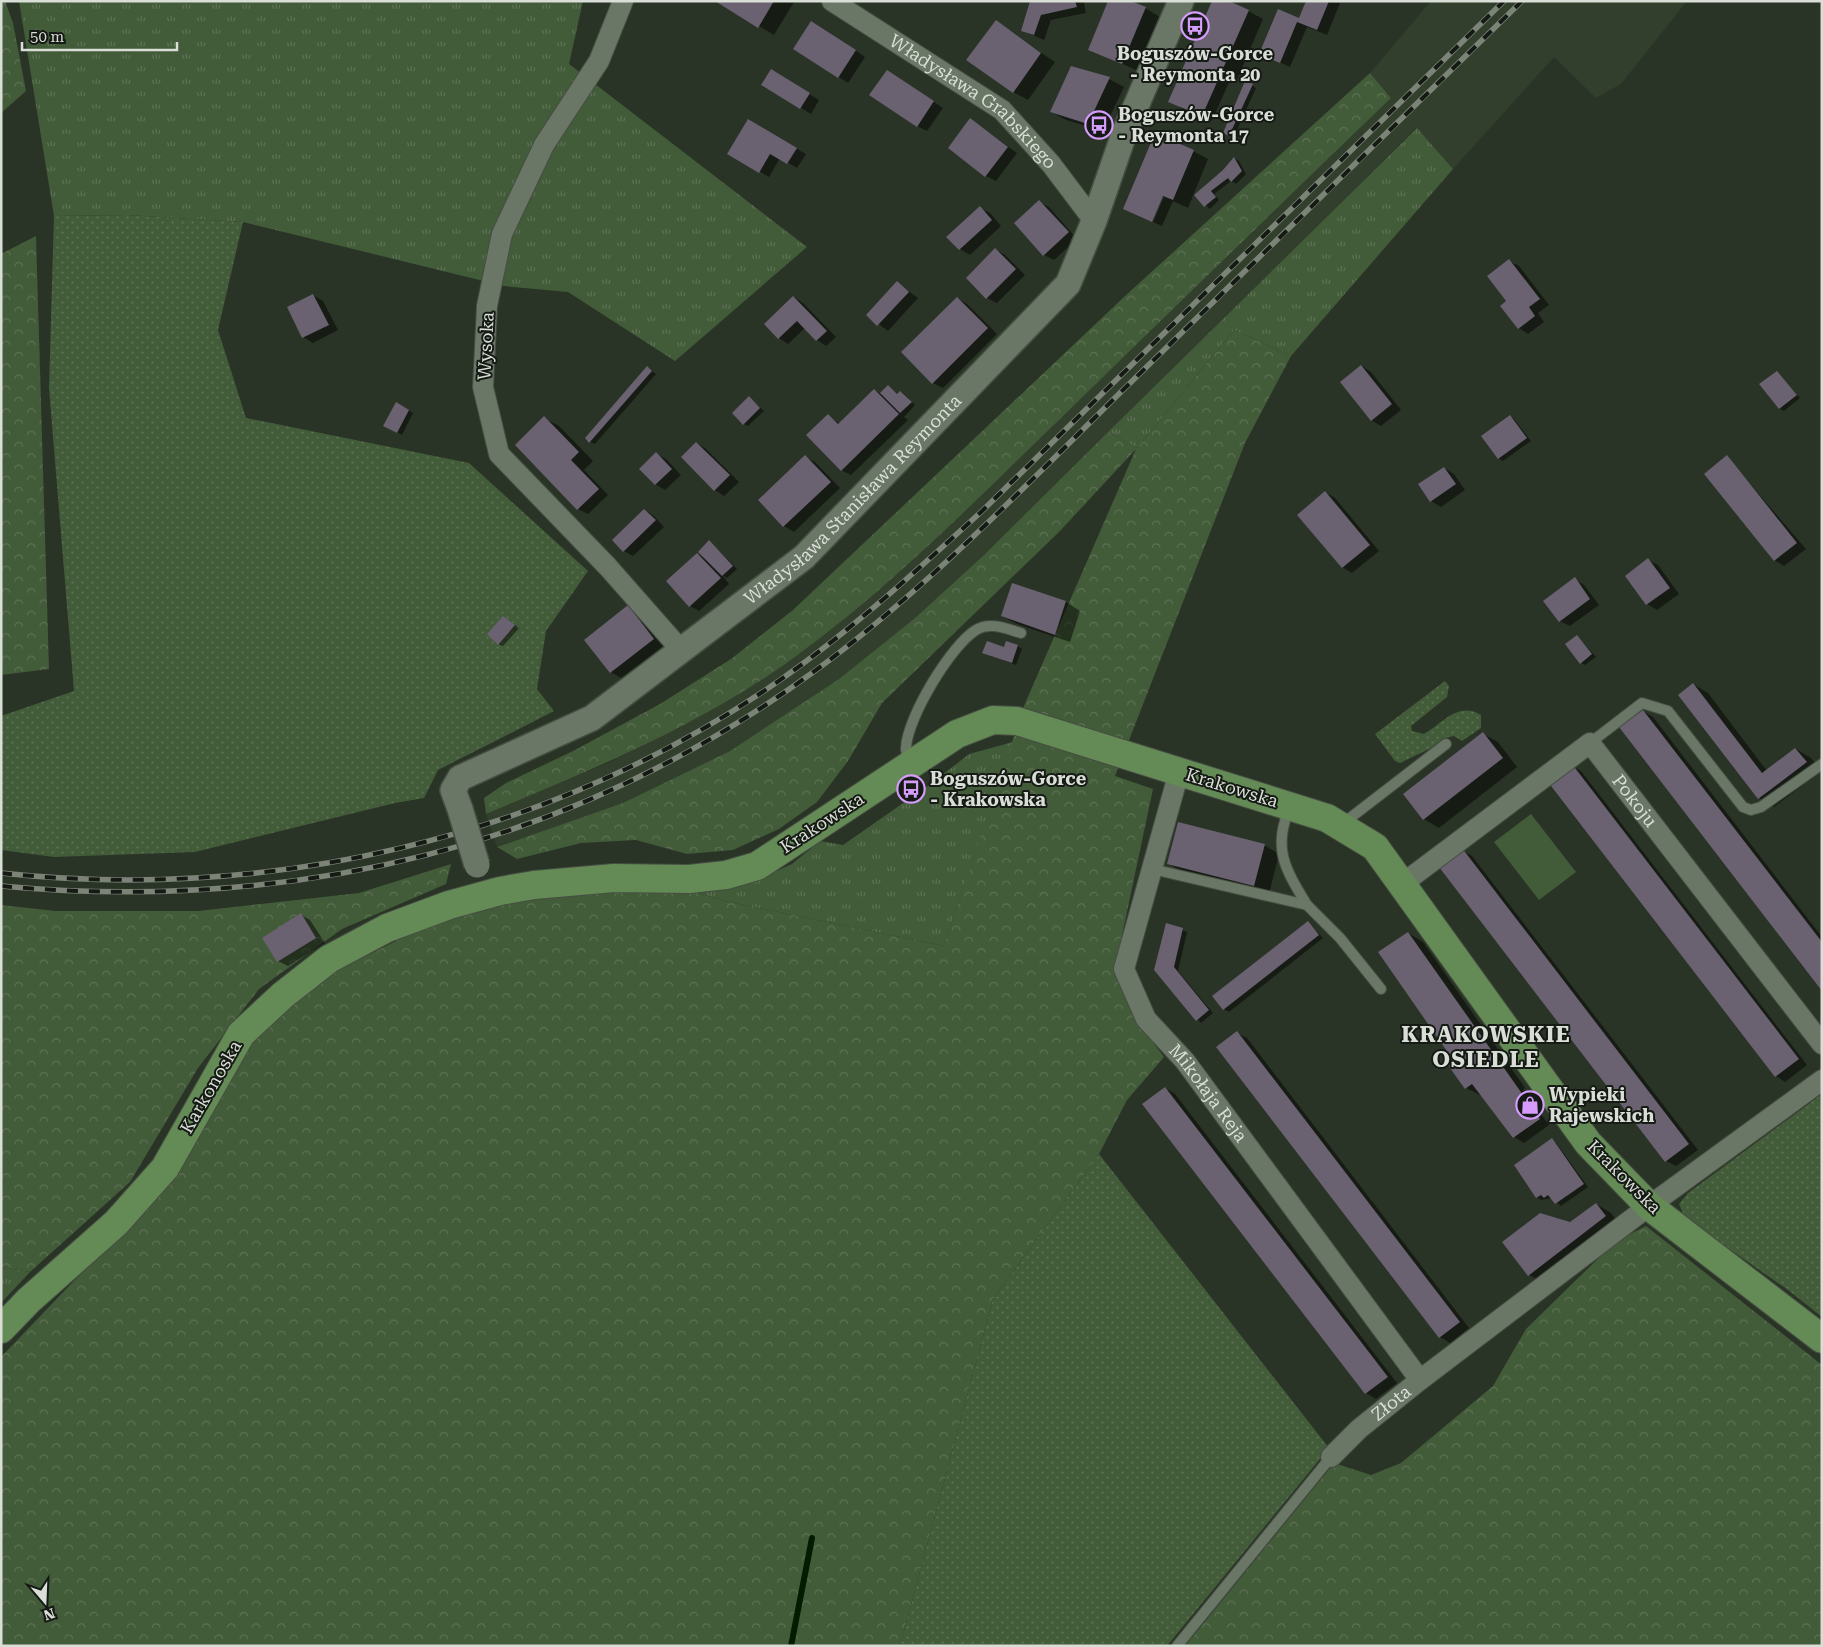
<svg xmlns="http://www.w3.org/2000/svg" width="1823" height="1647" font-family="'Roboto Serif',serif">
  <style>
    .built { fill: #313f2c }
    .grass { fill: url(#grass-tufts) }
    .forest { fill: url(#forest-crowns) }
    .garden { fill: url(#garden-dots) }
    .pitch { fill: #425b38 }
    .shadow { fill: #0007 }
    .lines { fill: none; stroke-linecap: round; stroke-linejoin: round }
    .stream { stroke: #031c00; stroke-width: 6 }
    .building { fill: #6a6171 }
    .service-casing { stroke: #464e43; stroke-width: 12 }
    .minor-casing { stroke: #464e43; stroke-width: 22 }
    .tertiary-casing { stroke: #464e43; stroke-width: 28 }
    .primary-casing { stroke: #464e43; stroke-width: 30 }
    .service { stroke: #6a7666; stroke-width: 10 }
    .minor { stroke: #6a7666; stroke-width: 20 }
    .tertiary { stroke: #6a7666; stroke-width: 25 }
    .primary { stroke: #648a55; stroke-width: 28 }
    .rail-casing { stroke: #7c8478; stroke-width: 5.5 }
    .rail { stroke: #151a14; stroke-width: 4; stroke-dasharray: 11; stroke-linecap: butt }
    .tertiary-bridge-casing { stroke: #464e43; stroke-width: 28; stroke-linecap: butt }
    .tertiary-bridge { stroke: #6a7666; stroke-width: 25 }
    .labels { text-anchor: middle; stroke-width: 4; stroke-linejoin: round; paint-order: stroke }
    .poi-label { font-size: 18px; font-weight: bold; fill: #d9dfd7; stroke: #151a14; text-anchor: start }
    .street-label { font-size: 18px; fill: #d9dfd7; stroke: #151a14 }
    .district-label { font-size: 22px; font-weight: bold; letter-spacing: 1px; fill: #d9dfd7; stroke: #151a14 }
  </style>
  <defs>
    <pattern id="grass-tufts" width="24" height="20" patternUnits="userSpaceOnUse" patternTransform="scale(1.25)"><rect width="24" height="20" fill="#425b38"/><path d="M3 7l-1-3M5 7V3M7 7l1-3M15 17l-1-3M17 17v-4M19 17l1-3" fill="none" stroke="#5d7254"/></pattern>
    <pattern id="forest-crowns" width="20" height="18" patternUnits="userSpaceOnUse" patternTransform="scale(1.25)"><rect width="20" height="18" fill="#425b38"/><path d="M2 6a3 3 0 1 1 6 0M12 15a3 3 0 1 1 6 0" fill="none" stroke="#5d7254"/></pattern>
    <pattern id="garden-dots" width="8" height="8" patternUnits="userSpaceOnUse" patternTransform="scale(1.25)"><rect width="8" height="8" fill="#425b38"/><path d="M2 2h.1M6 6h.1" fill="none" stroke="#5d7254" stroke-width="1.8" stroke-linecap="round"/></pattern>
  </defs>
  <rect width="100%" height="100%" fill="#2a3426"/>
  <!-- built -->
  <path class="built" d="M1431 1H1687L1621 84 1596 98 1554 57 1453 169 1416 128 984 555 915 618 839 679 730 751 624 803 497 847 486 814 608 763 705 714 802 652 886 583 978 498 1391 98 1370 73Z"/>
  <!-- grass -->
  <g class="grass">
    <path d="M19 1H583L569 64 807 247 675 361 568 292 504 286 243 222 127 215 54 216Z"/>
    <path d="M1417 128 1453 169 1291 356 1234 330 1137 448 1108 432Z"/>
    <path d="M1013 742 944 946 725 901 679 887 744 885 792 864 820 841 843 845 932 783 969 754Z"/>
    <path d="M1 1267 30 1272 1 1303Z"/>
  </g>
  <!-- forest -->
  <g class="forest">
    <path d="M1 1H5L13 23 26 91 1 113Z"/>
    <path d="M1370 73 1391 98C1280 205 1170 312 1059 420 977 499 895 583 803 651 707 723 596 768 486 814L484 798 506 783 575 750 660 704 731 659 793 610 1124 297Z"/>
    <path d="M36 236 49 669 1 675V254Z"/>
    <path d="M1234 330 1291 356 1245 443 1115 776 1153 789 1114 973 1140 1025 1164 1057 1127 1100 1099 1154 993 1299 900 1646H1V1357L117 1236 250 1043 291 1005 338 970 414 932 467 912 533 893 679 887 725 901 944 946 1024 706 1136 449 1060 531 882 703 848 761 817 802 779 829 733 850 687 854 636 840 581 843 517 859 497 847 623 803 730 751 839 679 915 618 984 555 1108 432 1137 448Z"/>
    <path d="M451 864 446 884 342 929 259 989 198 1068 130 1182 30 1272 1 1267V905L56 911H198L359 893Z"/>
    <path d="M1646 1226 1822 1365V1646H1185L1334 1463 1371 1475 1401 1463 1493 1386 1526 1329 1616 1241Z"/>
  </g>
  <!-- garden -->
  <g class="garden">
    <path d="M127 215 243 222 218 330 246 418 469 463 588 571 546 631 537 689 554 711 438 770 424 798 395 803 195 852 54 857 1 850V716L74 691 49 388 54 216Z"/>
    <path d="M1445 681 1449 686 1447 697 1411 726 1412 731 1424 734C1442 724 1458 701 1481 715V728L1462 741 1454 736 1445 738 1431 748 1400 763 1395 761 1375 734Z"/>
    <path d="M1822 1094V1317L1788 1290 1685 1218 1679 1204 1688 1193Z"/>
    <path d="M1099 1154 1329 1448 1167 1646H900L993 1299Z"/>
  </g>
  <!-- pitch -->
  <path class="pitch" d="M1531 814 1576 872 1539 900 1494 842Z"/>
  <!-- shadow -->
  <g class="shadow">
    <path d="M718 1H792L794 2 774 35Z"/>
    <path d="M1032 1H1080L1084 3 1086 13 1051 20 1044 40 1022 30Z"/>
    <path d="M1308 1 1340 3 1327 35 1307 27 1290 67 1260 53 1300 19Z"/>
    <path d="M1145 8 1160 17 1138 71 1090 49Z"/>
    <path d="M1248 11 1263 19 1236 82 1230 80 1212 121 1179 107Z"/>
    <path d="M996 22 1055 62 1028 100 1013 92Z"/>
    <path d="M822 28 865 57 848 83 795 49Z"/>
    <path d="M1072 67 1109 79 1124 87 1103 131 1066 120 1051 112Z"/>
    <path d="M781 76 819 100 811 114 763 84Z"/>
    <path d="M897 77 943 108 927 131 917 126Z"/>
    <path d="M1252 85 1256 88 1234 137 1229 135Z"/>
    <path d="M748 121 806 154 797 168 780 158 769 177 729 153Z"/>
    <path d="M980 126 1017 153 996 181 986 176Z"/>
    <path d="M1193 151 1208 159 1188 208 1173 201 1162 226 1153 222 1164 197H1161L1151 221 1124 209Z"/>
    <path d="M1234 158 1239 161 1246 174 1236 184 1231 181 1214 194 1219 200 1210 209 1196 195 1224 171Z"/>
    <path d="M1039 202 1049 207 1077 239 1054 260 1044 255Z"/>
    <path d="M980 208 990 213 1001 226 970 255 960 249 948 237Z"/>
    <path d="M995 249 1005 255 1025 275 997 303 987 298Z"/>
    <path d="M1509 261 1519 266 1549 305 1538 313 1544 322 1528 334 1519 328 1508 302Z"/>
    <path d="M897 283 918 298 888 331 867 315Z"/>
    <path d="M313 295 323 301 338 330 313 343 303 337Z"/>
    <path d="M794 297 803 303 836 337 826 346 817 340 805 328 788 344 779 338Z"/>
    <path d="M957 298 967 304 997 334 943 388 933 383Z"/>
    <path d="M1362 366 1371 372 1401 410 1381 426 1371 420Z"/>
    <path d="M647 368 656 374 595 444 590 442Z"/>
    <path d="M1777 372 1800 398 1784 411 1779 408Z"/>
    <path d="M888 387 898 395 901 392 905 395 915 405 904 417 908 420 851 475 841 470 828 416 840 424 874 390 881 394Z"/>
    <path d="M749 398 764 411 748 426 744 424Z"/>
    <path d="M397 404 413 413 402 435 385 426Z"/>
    <path d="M1510 416 1514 419 1531 441 1503 461 1498 458Z"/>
    <path d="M544 418 559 426 593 461 584 470 608 495 588 514 578 509Z"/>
    <path d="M697 443 706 449 739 482 724 496 715 490Z"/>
    <path d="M656 454 666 459 681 475 665 490 655 484Z"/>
    <path d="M805 457 815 462 840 488 794 532 784 526 759 500Z"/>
    <path d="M1727 457 1806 549 1784 566 1774 560Z"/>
    <path d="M1444 468 1454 474 1465 490 1441 507 1431 501Z"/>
    <path d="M1325 492 1335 498 1379 551 1352 573 1342 567Z"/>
    <path d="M645 510 654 516 664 527 633 556 624 551Z"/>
    <path d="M710 542 737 569 727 578 722 575 729 584 699 611 690 606 698 554 704 558Z"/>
    <path d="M1648 560 1658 565 1679 594 1657 610 1647 604Z"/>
    <path d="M1575 579 1584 585 1599 605 1570 626 1560 621Z"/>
    <path d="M1013 584 1066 602 1080 611 1070 642 1017 624 1002 616Z"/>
    <path d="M628 606 643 615 668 648 626 681 611 672Z"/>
    <path d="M508 620 519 628 503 646 498 644Z"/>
    <path d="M1577 636 1596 657 1585 665 1581 663Z"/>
    <path d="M1018 646 1022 649 1016 665 984 653Z"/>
    <path d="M1693 684 1708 693 1767 771 1796 749 1811 758 1821 771 1774 807 1759 798Z"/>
    <path d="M1643 711 1653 717 1822 937V989Z"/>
    <path d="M1483 734 1498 742 1517 767 1439 828 1424 819Z"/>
    <path d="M1572 766 1581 771 1807 1065 1785 1082 1776 1076Z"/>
    <path d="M1264 845 1279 854 1269 894 1183 872 1168 863Z"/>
    <path d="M1462 850 1472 856 1698 1150 1676 1166 1666 1161Z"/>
    <path d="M301 915 310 920 325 943 288 966 278 961Z"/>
    <path d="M1308 922 1323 938 1229 1012 1224 1009 1214 996Z"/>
    <path d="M1167 925 1187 932 1178 971 1213 1013 1201 1023 1155 970Z"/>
    <path d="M1408 933 1423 942 1525 1088 1523 1090 1549 1125 1524 1143 1514 1137 1482 1096 1466 1088Z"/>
    <path d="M1237 1033 1247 1038 1469 1328 1450 1343 1440 1337Z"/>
    <path d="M1165 1088 1175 1094 1397 1383 1376 1399 1366 1393Z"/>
    <path d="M1552 1140 1556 1143 1588 1187 1561 1206 1552 1198 1541 1200 1537 1197Z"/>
    <path d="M1596 1204 1611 1213 1620 1225 1544 1283 1529 1275 1570 1223Z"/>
  </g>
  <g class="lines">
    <!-- stream -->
    <path class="stream" d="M791 1646 812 1538"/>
  </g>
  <!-- building -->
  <g class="building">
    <path d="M715 1H774L758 28Z"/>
    <path d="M1030 1H1075L1077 7 1041 15 1034 35 1021 31Z"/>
    <path d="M1108 1H1131L1146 7 1122 64 1088 50Z"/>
    <path d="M1212 1H1229L1249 10 1202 116 1168 102Z"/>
    <path d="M1306 1H1329L1317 30 1297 22 1280 63 1259 54 1278 9 1299 18Z"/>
    <path d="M996 20 1041 53 1013 93 966 60Z"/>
    <path d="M811 21 856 50 838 78 793 49Z"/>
    <path d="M1071 66 1110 77 1088 124 1050 112Z"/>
    <path d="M771 69 810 93 800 109 761 85Z"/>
    <path d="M887 70 934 101 917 127 869 95Z"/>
    <path d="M1245 81 1253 84 1229 136 1223 133Z"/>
    <path d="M970 118 1008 147 985 177 948 148Z"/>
    <path d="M748 119 797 148 787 164 770 154 759 173 727 154Z"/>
    <path d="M1155 133 1194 150 1173 200 1163 196 1152 222 1123 209Z"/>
    <path d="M1234 157 1242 171 1231 182 1228 178 1211 191 1216 197 1204 207 1194 195 1223 170Z"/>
    <path d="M1039 200 1069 232 1043 256 1014 223Z"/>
    <path d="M980 206 992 220 959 250 946 237Z"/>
    <path d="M995 248 1016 269 986 299 966 278Z"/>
    <path d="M1509 259 1540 299 1529 307 1535 316 1518 329 1500 306 1506 301 1487 276Z"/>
    <path d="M897 281 909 292 877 326 866 315Z"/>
    <path d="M313 294 329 325 302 338 287 307Z"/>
    <path d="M793 296 827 331 816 341 797 321 778 339 764 324Z"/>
    <path d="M957 297 988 328 932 384 901 352Z"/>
    <path d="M1361 365 1392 404 1371 421 1340 382Z"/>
    <path d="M647 366 652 371 589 443 585 438Z"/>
    <path d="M1777 371 1797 395 1779 409 1759 384Z"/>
    <path d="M888 385 897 394 900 391 912 402 900 413 880 393Z"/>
    <path d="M874 389 899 414 841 471 806 435 828 414 838 424Z"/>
    <path d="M749 396 760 408 743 425 732 413Z"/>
    <path d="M396 402 409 410 397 433 383 426Z"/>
    <path d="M1510 415 1527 438 1498 459 1481 436Z"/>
    <path d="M544 416 579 452 571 460 599 489 577 510 515 445Z"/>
    <path d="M696 442 730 475 714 491 681 457Z"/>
    <path d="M656 452 672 469 655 485 639 469Z"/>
    <path d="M805 455 831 482 783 527 758 500Z"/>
    <path d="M1727 455 1797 543 1774 561 1704 474Z"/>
    <path d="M1444 467 1456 484 1430 502 1418 484Z"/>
    <path d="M1325 491 1370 545 1342 568 1297 515Z"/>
    <path d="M644 509 656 520 623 552 612 540Z"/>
    <path d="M709 540 733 566 722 576 698 552Z"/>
    <path d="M697 553 721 578 689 607 666 581Z"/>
    <path d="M1648 558 1670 588 1646 605 1625 576Z"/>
    <path d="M1575 577 1590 599 1559 622 1543 601Z"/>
    <path d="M1012 583 1066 601 1055 635 1001 616Z"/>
    <path d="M628 605 654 639 610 673 584 640Z"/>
    <path d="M503 616 515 625 498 645 487 634Z"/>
    <path d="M1577 635 1592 654 1580 664 1565 644Z"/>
    <path d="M987 641 1004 647 1006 641 1018 645 1012 663 982 653Z"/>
    <path d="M1693 683 1762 773 1795 748 1807 762 1758 799 1678 695Z"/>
    <path d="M1643 710 1822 942V991L1619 727Z"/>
    <path d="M1483 732 1503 758 1423 820 1403 794Z"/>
    <path d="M1572 764 1799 1059 1775 1077 1548 782Z"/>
    <path d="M1178 822 1265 844 1254 886 1167 864Z"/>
    <path d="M1462 848 1689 1144 1665 1162 1439 867Z"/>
    <path d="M301 913 316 938 277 962 262 938Z"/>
    <path d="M1308 921 1319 935 1223 1010 1212 996Z"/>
    <path d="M1166 923 1183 928 1174 967 1209 1010 1196 1021 1154 970Z"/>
    <path d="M1408 932 1540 1119 1513 1138 1472 1084 1465 1089 1445 1061 1451 1057 1378 952Z"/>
    <path d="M1237 1031 1460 1322 1439 1338 1216 1047Z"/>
    <path d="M1165 1087 1388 1377 1365 1394 1142 1104Z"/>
    <path d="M1552 1138 1584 1184 1555 1204 1548 1195 1544 1198 1541 1195 1536 1198 1514 1165Z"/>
    <path d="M1596 1203 1606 1216 1528 1276 1502 1242 1540 1213 1570 1222Z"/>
  </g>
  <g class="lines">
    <!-- service casing -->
    <g class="service-casing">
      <g id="service">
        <path d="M1590 743 1642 703 1668 711 1743 807 1751 810 1761 807 1822 764"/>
        <path d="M911 762C909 757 905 752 906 748 907 718 951 645 976 630 990 621 1007 629 1021 633"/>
        <path d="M1290 807C1272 848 1285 869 1307 905"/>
        <path d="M1341 825 1446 744"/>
        <path d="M1152 869 1307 905 1340 938 1381 989"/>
        <path d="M1177 1646 1331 1457"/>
      </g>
    </g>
    <!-- minor casing -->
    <g class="minor-casing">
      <g id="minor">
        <path d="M623 1 599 61 544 145 502 234 487 306 483 387 499 454 608 567 681 650"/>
        <path id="s1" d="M832 1 1002 110 1051 164 1094 221"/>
        <path id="s2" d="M1179 772 1124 969 1146 1019 1185 1061 1420 1380"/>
        <path id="s3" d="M1402 884 1590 743 1822 1044"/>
        <path id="s4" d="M1331 1457 1359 1429 1420 1380 1649 1206 1822 1080"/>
      </g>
    </g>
    <!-- tertiary casing -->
    <g class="tertiary-casing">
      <g id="tertiary">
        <path id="s5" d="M460 809 453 790 460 778 592 718 804 557 1068 284 1094 221 1124 134 1181 1"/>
      </g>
    </g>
    <!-- primary casing -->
    <g class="primary-casing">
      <path id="primary" d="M1 1329 29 1300 116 1223 165 1168 241 1034 283 995 329 959 387 928 449 905 500 891 534 885 614 878 689 879 726 875 757 866 957 734 993 720 1017 721 1327 818 1375 847 1588 1143 1649 1206 1822 1339"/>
    </g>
    <!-- service -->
    <use href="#service" class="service"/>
    <!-- minor -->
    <use href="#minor" class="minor"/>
    <!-- tertiary -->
    <use href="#tertiary" class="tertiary"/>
    <!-- primary -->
    <use href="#primary" class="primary"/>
    <!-- rail casing -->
    <g class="rail-casing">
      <g id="rail">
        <path d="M1 873C268 902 543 839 767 689 844 637 912 575 981 512L1504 1"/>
        <path d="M1 886C295 913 572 847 812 673 926 590 1025 486 1126 387 1258 259 1390 130 1522 1"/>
      </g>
    </g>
    <!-- rail -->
    <use href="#rail" class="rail"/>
    <!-- tertiary-bridge casing -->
    <g class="tertiary-bridge-casing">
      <path id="tertiary-bridge" d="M460 809 477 865"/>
    </g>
    <!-- tertiary-bridge -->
    <use href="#tertiary-bridge" class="tertiary-bridge"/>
  </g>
  <!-- icons -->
  <defs>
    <g id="bus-ring" transform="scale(1.4375)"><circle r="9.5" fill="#151a14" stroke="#d59cfb" stroke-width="1.5"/><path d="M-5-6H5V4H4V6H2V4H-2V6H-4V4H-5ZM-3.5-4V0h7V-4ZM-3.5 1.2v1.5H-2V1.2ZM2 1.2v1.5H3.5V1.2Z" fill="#d59cfb"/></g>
    <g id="shop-ring" transform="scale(1.4375)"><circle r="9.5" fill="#151a14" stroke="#d59cfb" stroke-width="1.5"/><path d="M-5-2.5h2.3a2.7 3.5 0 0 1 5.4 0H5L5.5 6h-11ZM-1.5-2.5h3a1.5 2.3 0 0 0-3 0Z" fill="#d59cfb"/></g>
  </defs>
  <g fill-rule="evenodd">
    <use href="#bus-ring" x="1195" y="26"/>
    <use href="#bus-ring" x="1099" y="125"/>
    <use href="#bus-ring" x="911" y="789"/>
    <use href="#shop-ring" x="1530" y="1105"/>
  </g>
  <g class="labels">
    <!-- poi labels -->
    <g class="poi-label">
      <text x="1195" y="60" text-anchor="middle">Boguszów-Gorce<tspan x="1195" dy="21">- Reymonta 20</tspan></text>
      <text x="1118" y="121">Boguszów-Gorce<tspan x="1118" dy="21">- Reymonta 17</tspan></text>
      <text x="930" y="785">Boguszów-Gorce<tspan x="930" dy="21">- Krakowska</tspan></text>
      <text x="1549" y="1101">Wypieki<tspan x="1549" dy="21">Rajewskich</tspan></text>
    </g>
    <!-- street labels -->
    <g class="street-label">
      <text dy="6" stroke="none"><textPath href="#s1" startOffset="174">Władysława Grabskiego</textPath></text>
      <text transform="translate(486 346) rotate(-87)" y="6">Wysoka</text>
      <text dy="6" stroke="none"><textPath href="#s5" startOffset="520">Władysława Stanisława Reymonta</textPath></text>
      <text transform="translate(1232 788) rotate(17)" y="6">Krakowska</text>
      <text dy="6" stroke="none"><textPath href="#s3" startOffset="308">Pokoju</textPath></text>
      <text transform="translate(822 823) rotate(-33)" y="6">Krakowska</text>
      <text transform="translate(211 1087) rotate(-60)" y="6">Karkonoska</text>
      <text dy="6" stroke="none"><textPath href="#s2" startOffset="356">Mikołaja Reja</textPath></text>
      <text transform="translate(1624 1177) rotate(45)" y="6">Krakowska</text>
      <text dy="6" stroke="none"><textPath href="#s4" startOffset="81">Złota</textPath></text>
    </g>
    <!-- district labels -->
    <g class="district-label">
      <text x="1486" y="1042">KRAKOWSKIE<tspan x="1486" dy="25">OSIEDLE</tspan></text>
    </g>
  </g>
  <!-- border -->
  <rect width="1823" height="1647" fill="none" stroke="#d9dfd7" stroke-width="5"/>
  <!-- north arrow -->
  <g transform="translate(45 1602) rotate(161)" stroke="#151a14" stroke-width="4" paint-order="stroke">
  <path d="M0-4L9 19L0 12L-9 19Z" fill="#d9dfd7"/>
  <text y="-8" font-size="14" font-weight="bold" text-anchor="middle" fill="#d9dfd7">N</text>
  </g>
  <!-- scale -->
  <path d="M22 42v8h155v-8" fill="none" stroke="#d9dfd7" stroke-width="2.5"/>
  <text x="30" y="42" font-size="15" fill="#d9dfd7" stroke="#151a14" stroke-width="4" paint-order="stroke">50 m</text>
</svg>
